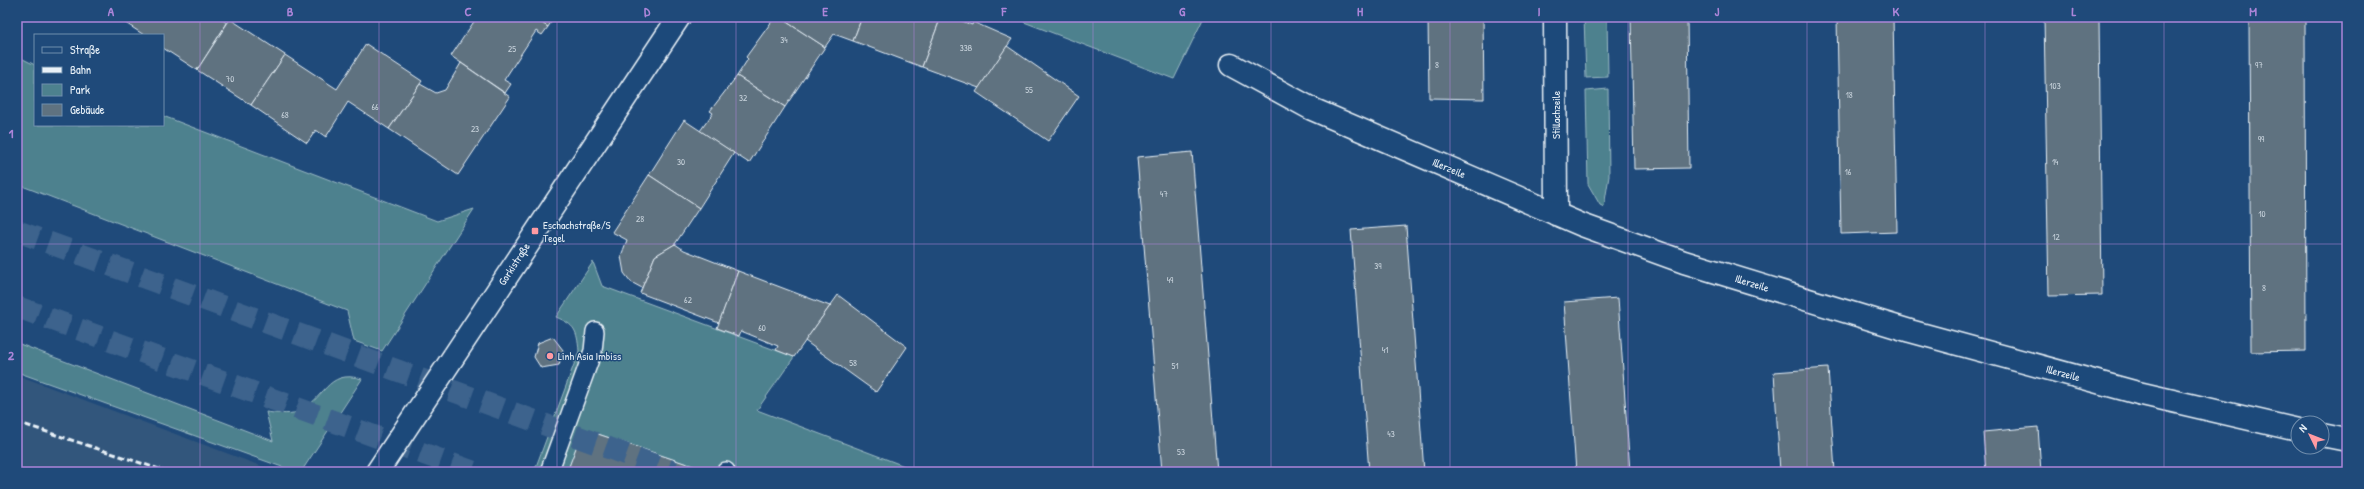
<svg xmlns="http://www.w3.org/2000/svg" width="2364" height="489" font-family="'Patrick Hand',sans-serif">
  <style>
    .built { fill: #32567c }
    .green { fill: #4d818e; stroke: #9ab9c3 }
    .building { fill: #5f7280; stroke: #e8f1f8 }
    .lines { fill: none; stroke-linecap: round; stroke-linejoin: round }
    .highway-tunnel { stroke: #3d638d; stroke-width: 22; stroke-dasharray: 22 11; stroke-linecap: butt }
    .lane-casing { stroke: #e8f1f8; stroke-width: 20 }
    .street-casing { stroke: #e8f1f8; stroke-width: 25 }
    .secondary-casing { stroke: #e8f1f8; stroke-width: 25 }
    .lane { stroke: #1f4a7a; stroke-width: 17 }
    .street { stroke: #1f4a7a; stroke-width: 22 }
    .secondary { stroke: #1f4a7a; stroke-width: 22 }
    .rail { stroke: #e8f1f8; stroke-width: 3; stroke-dasharray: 6 3; stroke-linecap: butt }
    .grid { fill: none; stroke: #ac85d9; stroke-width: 1; stroke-opacity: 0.55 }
    .poi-dot { fill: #ff9aa2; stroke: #1f4a7a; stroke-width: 1.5 }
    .labels { text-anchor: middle; stroke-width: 3; stroke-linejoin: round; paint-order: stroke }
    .number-label { font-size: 9px; fill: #c6d1da }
    .street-label { font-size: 11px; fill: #e8f1f8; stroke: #1f4a7a }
    .poi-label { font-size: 11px; fill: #e8f1f8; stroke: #1f4a7a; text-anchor: start }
    .neatline { fill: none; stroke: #ac85d9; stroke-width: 1.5 }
    .grid-label { font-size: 13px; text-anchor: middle; font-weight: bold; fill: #ac85d9 }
  </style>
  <rect width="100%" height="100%" fill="#1f4a7a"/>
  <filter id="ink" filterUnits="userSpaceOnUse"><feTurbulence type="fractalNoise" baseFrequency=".025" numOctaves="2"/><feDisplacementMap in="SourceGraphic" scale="8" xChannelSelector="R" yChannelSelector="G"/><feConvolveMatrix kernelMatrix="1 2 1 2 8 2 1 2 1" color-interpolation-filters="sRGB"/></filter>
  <g filter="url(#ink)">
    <!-- built -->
    <path class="built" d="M17 375 277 472H17Z"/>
    <!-- green -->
    <g class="green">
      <path d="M1026 17H1204L1174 79 1024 22Z"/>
      <path d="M1584 17H1607L1608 77 1586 78Z"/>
      <path d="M17 56 35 65V125H163V116L437 221 474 209 382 351 354 341 347 311 17 184Z"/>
      <path d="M1608 89 1609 176 1604 207 1600 205 1588 184 1586 91Z"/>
      <path d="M593 262 602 286 794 357 757 410 920 472H704L705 470 583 429 567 472H534L579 351C577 330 575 325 556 317Z"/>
      <path d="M17 343 273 441 266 412C274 413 289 415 297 412 325 401 326 368 362 379L301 472H296L17 372Z"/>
    </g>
    <!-- building -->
    <g class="building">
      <path d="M128 17H218L227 23 197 70 163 48V35H144L124 22Z"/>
      <path d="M477 17H533L548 27 542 35 536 31 504 80 511 84 505 93 451 56Z"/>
      <path d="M533 17H549L553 19 548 27Z"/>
      <path d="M775 17H779L825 47 785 107 737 76 748 59 746 57Z"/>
      <path d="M779 17H862L853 41 834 34 825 47Z"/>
      <path d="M862 17H941L922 67 853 41Z"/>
      <path d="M941 17H952L972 25 973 22 1012 39 979 88 922 67Z"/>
      <path d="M1428 17H1483L1484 99 1429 98Z"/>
      <path d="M1631 17H1687L1689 168 1634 169Z"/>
      <path d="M1837 17H1893L1897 232 1841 234Z"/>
      <path d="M2044 17H2099L2102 295 2049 296Z"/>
      <path d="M230 19 285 55 251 105 197 70Z"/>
      <path d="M2305 19 2306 351 2251 352 2249 20Z"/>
      <path d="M366 44 422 81 389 129 348 102 326 137 316 130 307 143 251 105 285 55 337 89Z"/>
      <path d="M1007 46 1079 96 1048 141 976 92Z"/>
      <path d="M461 63 510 97 458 175 389 129 420 84 436 93 445 90Z"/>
      <path d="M737 76 785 107 749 163 700 131 713 113 710 111Z"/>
      <path d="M684 120 734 153 699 208 649 175Z"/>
      <path d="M1192 152 1217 472H1162L1137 157Z"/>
      <path d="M649 175 699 208 675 244 655 256 642 288 631 282 624 273 621 256 627 240 612 232Z"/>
      <path d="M1406 226 1424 472H1369L1351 230Z"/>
      <path d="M675 244 684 250 738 271 719 323 640 293 655 256Z"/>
      <path d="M738 271 830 306 794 357 776 350 778 346 741 331 739 336 717 328Z"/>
      <path d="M838 295 907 347 876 392 805 341Z"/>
      <path d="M1618 298 1630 472H1576L1564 302Z"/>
      <path d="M553 337 563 350 559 365 541 368 534 357 538 343Z"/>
      <path d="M1828 368 1835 472H1780L1774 372Z"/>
      <path d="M2038 427 2041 472H1986L1983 432Z"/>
      <path d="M583 429 705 470 704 472H567Z"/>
    </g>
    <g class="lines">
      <!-- highway-tunnel -->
      <g class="highway-tunnel">
        <path d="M17 231 674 472"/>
        <path d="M17 307 474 472"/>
      </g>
      <!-- lane casing -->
      <g class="lane-casing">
        <g id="lane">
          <path d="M549 472 593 351 595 331"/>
          <path d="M725 472 726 471"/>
        </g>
      </g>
      <!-- street casing -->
      <g class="street-casing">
        <g id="street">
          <path d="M1555 17 1556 214"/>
          <path d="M1231 65 1312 109 1582 225 1684 262 1910 331 2138 393 2298 430"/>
          <path d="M2322 435 2347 440"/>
        </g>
      </g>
      <!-- secondary casing -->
      <g class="secondary-casing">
        <path id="secondary" d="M377 472 679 17"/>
      </g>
      <!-- lane -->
      <use href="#lane" class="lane"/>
      <!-- street -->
      <use href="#street" class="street"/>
      <!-- secondary -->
      <use href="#secondary" class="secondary"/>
      <!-- rail -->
      <path class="rail" d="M17 422 168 472"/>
    </g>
  </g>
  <!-- grid -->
  <path class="grid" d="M200 17V472M379 17V472M557 17V472M736 17V472M914 17V472M1093 17V472M1271 17V472M1450 17V472M1628 17V472M1807 17V472M1985 17V472M2164 17V472M17 244H2347"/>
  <!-- markers -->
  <g class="poi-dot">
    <rect x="531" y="227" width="8" height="8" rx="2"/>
    <circle cx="550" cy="356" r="4"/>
  </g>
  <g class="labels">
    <!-- number labels -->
    <g class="number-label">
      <text x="784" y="43">34</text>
      <text x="966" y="51">33B</text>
      <text x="512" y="52">25</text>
      <text x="1437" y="68">8</text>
      <text x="2259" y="68">97</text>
      <text x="230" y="82">70</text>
      <text x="2055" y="89">103</text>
      <text x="1029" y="93">55</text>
      <text x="1849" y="98">18</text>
      <text x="743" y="101">32</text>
      <text x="375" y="110">66</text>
      <text x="285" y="118">68</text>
      <text x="475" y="132">23</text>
      <text x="2261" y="142">99</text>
      <text x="681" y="165">30</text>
      <text x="2055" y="165">14</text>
      <text x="1848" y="175">16</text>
      <text x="1164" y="197">47</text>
      <text x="2262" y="217">10</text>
      <text x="640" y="222">28</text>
      <text x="2056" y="240">12</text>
      <text x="1378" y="269">39</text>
      <text x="1170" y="283">49</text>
      <text x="2264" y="291">8</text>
      <text x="688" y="303">62</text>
      <text x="762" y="331">60</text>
      <text x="1385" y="353">41</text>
      <text x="853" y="366">58</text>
      <text x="1175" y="369">51</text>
      <text x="1391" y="437">43</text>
      <text x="1181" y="455">53</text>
    </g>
    <!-- street labels -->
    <g class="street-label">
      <text transform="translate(1556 115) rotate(-90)" y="4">Stillachzeile</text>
      <text transform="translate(1449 168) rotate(23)" y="4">Illerzeile</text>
      <text transform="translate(514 264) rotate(-57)" y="4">Gorkistraße</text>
      <text transform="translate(1752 283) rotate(17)" y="4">Illerzeile</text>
      <text transform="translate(2063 373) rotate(15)" y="4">Illerzeile</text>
    </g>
    <!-- poi labels -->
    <g class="poi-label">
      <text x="543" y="229">Eschachstraße/S<tspan x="543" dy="13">Tegel</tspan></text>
      <text x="558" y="360">Linh Asia Imbiss</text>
    </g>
  </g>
  <!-- margin -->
  <rect width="2364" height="489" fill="none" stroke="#1f4a7a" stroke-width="44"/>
  <!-- legend -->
  <rect x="34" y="34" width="130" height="92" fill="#1f4a7a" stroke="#6f8dac"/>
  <rect x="42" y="47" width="20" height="6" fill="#1f4a7a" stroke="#6f8dac"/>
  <text x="70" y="54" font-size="12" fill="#e8f1f8">Straße</text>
  <rect x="42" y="67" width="20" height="6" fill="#e8f1f8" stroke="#6f8dac"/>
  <text x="70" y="74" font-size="12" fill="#e8f1f8">Bahn</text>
  <rect x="42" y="84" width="20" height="12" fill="#4d818e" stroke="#6f8dac"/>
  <text x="70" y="94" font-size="12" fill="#e8f1f8">Park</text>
  <rect x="42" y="104" width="20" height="12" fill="#5f7280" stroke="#6f8dac"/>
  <text x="70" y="114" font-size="12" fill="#e8f1f8">Gebäude</text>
  <!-- north arrow -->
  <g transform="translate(2310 435) rotate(313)"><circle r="19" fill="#1f4a7a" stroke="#6f8dac"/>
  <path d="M0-3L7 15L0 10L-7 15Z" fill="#ff9aa2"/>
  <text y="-6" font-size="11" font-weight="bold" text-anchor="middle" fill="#e8f1f8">N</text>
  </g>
  <rect x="22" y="22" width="2320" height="445" class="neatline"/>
  <g class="grid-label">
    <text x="111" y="16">A</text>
    <text x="290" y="16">B</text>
    <text x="468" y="16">C</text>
    <text x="647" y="16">D</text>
    <text x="825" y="16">E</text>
    <text x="1004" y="16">F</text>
    <text x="1182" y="16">G</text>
    <text x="1360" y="16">H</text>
    <text x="1539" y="16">I</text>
    <text x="1717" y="16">J</text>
    <text x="1896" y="16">K</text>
    <text x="2074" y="16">L</text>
    <text x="2253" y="16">M</text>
    <text x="11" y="138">1</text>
    <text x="11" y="360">2</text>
  </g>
</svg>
